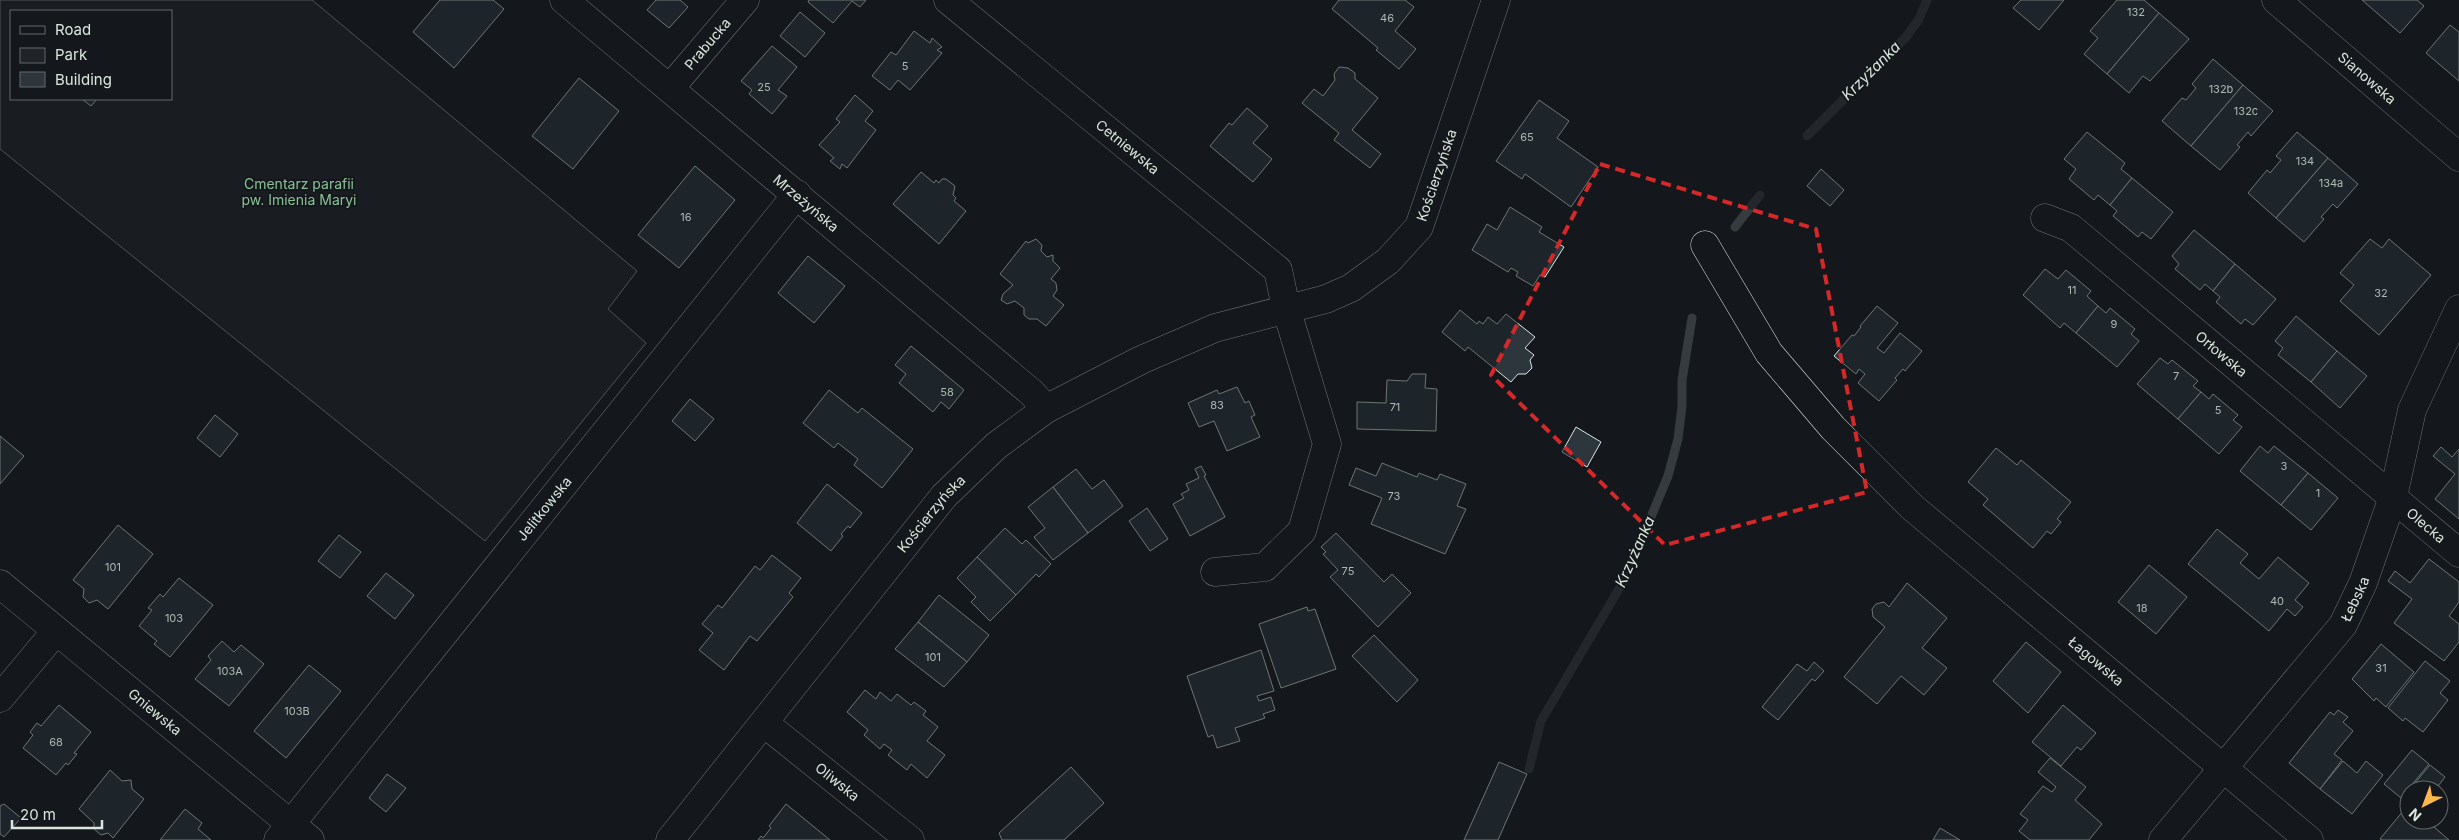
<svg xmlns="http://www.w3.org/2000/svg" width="2459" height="840" font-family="Inter,sans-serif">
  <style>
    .green { fill: #202428; stroke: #939e99; fill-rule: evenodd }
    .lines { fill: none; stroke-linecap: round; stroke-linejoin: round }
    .stream { stroke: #363b3e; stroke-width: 9 }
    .building { fill: #2c363c; stroke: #d8e6dc }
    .minor-casing { stroke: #d8e6dc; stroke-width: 29 }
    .minor { stroke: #14181c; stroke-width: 28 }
    .marked { fill: none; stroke: #d62828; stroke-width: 4; stroke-dasharray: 10 6; stroke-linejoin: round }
    .labels { text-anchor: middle; stroke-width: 4; stroke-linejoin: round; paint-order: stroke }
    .number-label { font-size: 11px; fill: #adbab4 }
    .street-label { font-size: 14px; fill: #d8e6dc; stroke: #14181c }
    .park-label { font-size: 14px; fill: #8ac095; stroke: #14181c }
    .water-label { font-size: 15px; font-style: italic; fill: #d8e6dc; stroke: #14181c }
  </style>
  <rect width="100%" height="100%" fill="#14181c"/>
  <!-- green -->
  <path class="green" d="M0 0H312L637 271 608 309 646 343 485 541 0 149ZM11 11H171V99H11Z"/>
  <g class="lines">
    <!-- stream -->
    <g class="stream">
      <path d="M1807 136 1906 37 1919 19 1927 0"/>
      <path d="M1735 227 1760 195"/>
      <path d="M1529 769 1541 721 1626 577 1668 476 1678 439 1682 406V380L1692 318"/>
    </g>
  </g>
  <!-- building -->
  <g class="building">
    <path d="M440 0H493L504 9 454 68 413 32Z"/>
    <path d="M656 0H680L688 7 669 28 647 10Z"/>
    <path d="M809 0H866L860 7 852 1 833 23 808 2Z"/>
    <path d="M1339 0H1405L1414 7 1395 31 1416 49 1399 69 1376 50 1378 48 1332 9Z"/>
    <path d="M2021 0H2064L2039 30 2013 8Z"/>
    <path d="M2117 0H2144L2159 13 2107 74 2084 54 2098 38 2090 31Z"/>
    <path d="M2362 0H2417L2424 6 2400 33Z"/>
    <path d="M800 12 825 33 805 57 780 36Z"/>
    <path d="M2159 13 2189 39 2150 81 2143 76 2129 93 2107 74Z"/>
    <path d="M2450 25 2459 32V81L2426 53Z"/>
    <path d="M914 31 930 43 932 38 942 47 937 50 942 53 910 90 898 80 890 90 872 76 891 52 896 55Z"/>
    <path d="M772 46 797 67 778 90 787 96 772 114 749 94 752 90 741 81Z"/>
    <path d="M2213 59 2243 85 2191 146 2162 121 2182 98 2186 100 2196 88 2192 84Z"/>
    <path d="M1339 67 1348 68 1355 73V79L1378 98 1352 130 1381 154 1370 168 1334 140 1339 133 1302 103 1314 89 1323 96 1335 80 1334 74Z"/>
    <path d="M579 78 619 111 573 169 532 136Z"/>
    <path d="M2243 85 2273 111 2251 136 2248 132 2237 145 2240 147 2220 170 2191 146Z"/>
    <path d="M855 95 873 111 865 121 876 130 847 168 842 164 840 169 830 161 834 158 819 145 840 122 836 119Z"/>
    <path d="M82 99H97L91 106Z"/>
    <path d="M1539 100 1569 121 1557 138 1598 167 1571 207 1525 174 1522 179 1496 161Z"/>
    <path d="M1247 108 1268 126 1253 143 1272 159 1253 182 1210 146 1229 123 1232 125Z"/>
    <path d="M2087 132 2125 163 2121 169 2132 178 2110 205 2098 195 2094 200 2069 179 2076 169 2064 159Z"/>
    <path d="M2297 132 2328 158 2276 218 2248 193 2267 170 2270 173 2281 160 2276 156Z"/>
    <path d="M2328 158 2358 184 2337 208 2333 204 2321 217 2324 219 2304 242 2276 218Z"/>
    <path d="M695 166 735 200 679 268 638 235Z"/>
    <path d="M1821 169 1844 190 1830 206 1807 186Z"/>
    <path d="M921 172 934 183 936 180 939 183 942 179H946L955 186 953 195 956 198 954 201 966 211 939 244 893 204Z"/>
    <path d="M2132 178 2173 212 2151 239 2142 232 2138 237 2113 216 2117 211 2110 205Z"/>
    <path d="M1510 207 1542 227 1539 232 1564 247 1545 277 1540 275 1533 286 1516 276 1518 272 1511 268 1508 272 1472 250 1487 224 1497 230Z"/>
    <path d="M2194 230 2235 264 2213 291 2205 284 2200 290 2175 269 2179 264 2172 256Z"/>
    <path d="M1036 239 1042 245 1041 251 1047 257 1053 255V261L1060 268 1051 279 1056 283 1057 290 1053 296 1064 305 1046 326 1037 319H1029L1024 315V308L1015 301 1007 304 1001 300 1003 294 1013 285 1000 274 1026 241 1028 243Z"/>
    <path d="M2370 239 2382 248 2389 239 2431 275 2379 335 2340 301 2354 285 2340 273Z"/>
    <path d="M808 256 845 286 814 323 778 293Z"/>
    <path d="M2235 264 2276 299 2253 325 2245 319 2241 324 2216 302 2220 297 2213 291Z"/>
    <path d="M2045 269 2058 279 2066 270 2091 291 2087 296 2098 306 2076 333 2064 323 2060 328 2023 295Z"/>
    <path d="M1877 306 1898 323 1877 348 1884 353 1900 333 1922 351 1905 371 1903 369 1895 378 1897 380 1879 401 1858 383 1865 374 1859 369 1856 374 1834 356 1852 335 1854 336 1861 327 1860 326Z"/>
    <path d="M2098 306 2106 313 2110 308 2135 329 2131 334 2139 341 2117 367 2076 333Z"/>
    <path d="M1460 310 1477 324 1479 321 1483 324 1488 317 1497 324 1506 314 1535 337 1525 348 1534 355 1530 360 1532 368 1526 374H1518L1511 382 1468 347 1465 351 1442 332Z"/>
    <path d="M2296 316 2337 351 2311 382 2278 355 2283 348 2275 341Z"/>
    <path d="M911 346 964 390 949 409 941 402 933 412 899 383 906 374 895 365Z"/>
    <path d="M2337 351 2367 376 2340 408 2311 382Z"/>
    <path d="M2160 358 2168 364 2172 360 2198 381 2193 386 2201 392 2178 419 2137 384Z"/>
    <path d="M1412 374H1426L1425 388 1437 389 1436 431 1357 429V402L1386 403 1387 380 1407 381Z"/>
    <path d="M1237 387 1245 403 1249 401 1255 415 1251 417 1260 437 1227 451 1214 421 1199 427 1188 403 1217 390 1219 394Z"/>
    <path d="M829 390 858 413 862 408 913 449 882 488 854 465 858 459 838 443 834 448 803 423Z"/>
    <path d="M2201 392 2209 399 2213 394 2238 415 2233 420 2242 427 2219 454 2178 419Z"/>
    <path d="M690 399 714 419 695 441 672 421Z"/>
    <path d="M215 415 238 434 220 457 197 438Z"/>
    <path d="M1576 427 1601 442 1587 467 1562 452Z"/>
    <path d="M0 436 24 456 0 484Z"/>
    <path d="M2260 446 2268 453 2274 446 2308 473 2281 505 2240 471Z"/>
    <path d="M2441 447 2452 457 2459 449V519L2435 499 2455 474 2433 456Z"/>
    <path d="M1996 448 2017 465 2021 460 2071 502 2057 519 2061 522 2051 534 2047 531 2033 548 1983 505 1988 499 1968 482Z"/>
    <path d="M1382 463 1417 477 1419 473 1437 480 1440 474 1466 484 1457 506 1466 509 1445 554 1371 524 1382 498 1349 485 1356 468 1376 476Z"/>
    <path d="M1201 466 1206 475 1204 476 1225 517 1190 536 1173 504 1184 498 1181 494 1189 490 1186 484 1199 478 1195 469Z"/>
    <path d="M1076 469 1092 489 1104 480 1123 506 1088 533 1053 487Z"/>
    <path d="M2308 473 2338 498 2311 530 2281 505Z"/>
    <path d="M827 484 862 513 850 528 848 526 841 534 843 536 831 551 797 523Z"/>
    <path d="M1053 487 1088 533 1053 560 1034 537 1045 528 1028 507Z"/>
    <path d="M1147 508 1168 539 1150 551 1129 521Z"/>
    <path d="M118 525 153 554 108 609 97 600 89 603 83 597 84 589 73 580Z"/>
    <path d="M1005 528 1022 544 1026 540 1051 564 1039 577 1036 574 1016 595 977 557Z"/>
    <path d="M2217 529 2248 554 2240 563 2259 579 2278 557 2309 583 2295 600 2303 607 2295 616 2287 609 2269 631 2188 564Z"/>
    <path d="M1336 533 1384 582 1392 574 1411 593 1378 627 1330 577 1338 570 1323 554 1326 552 1321 547Z"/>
    <path d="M339 535 361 552 340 578 318 561Z"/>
    <path d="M772 555 801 578 789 593 793 597 757 641 750 636 724 670 699 650 713 633 702 624 718 605 722 608 755 566 760 570Z"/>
    <path d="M977 557 1016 595 990 621 971 602 976 597 957 578Z"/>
    <path d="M2429 559 2459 582V602L2449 616 2459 624V642L2444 661 2394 623 2412 599 2388 581 2395 571 2410 583Z"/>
    <path d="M2149 565 2187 597 2156 634 2118 602Z"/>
    <path d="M386 573 414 595 395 619 367 596Z"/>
    <path d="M179 578 213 605 170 657 154 644 157 641 139 626 152 610 148 608 160 594 163 597Z"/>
    <path d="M1907 583 1947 618 1922 648 1947 668 1924 695 1901 676 1877 704 1844 677 1885 627 1873 617 1872 609 1876 604 1884 602 1889 607Z"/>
    <path d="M939 595 989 635 967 662 918 622Z"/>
    <path d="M1307 607 1308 611 1315 609 1336 669 1281 688 1259 624Z"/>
    <path d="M918 622 967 662 944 687 895 649Z"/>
    <path d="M1374 635 1418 680 1397 702 1352 656Z"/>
    <path d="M222 641 234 652 241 645 264 664 229 706 195 679 211 660 208 656Z"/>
    <path d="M2026 642 2061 672 2028 713 1993 681Z"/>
    <path d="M2381 644 2414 672 2386 707 2376 698 2374 701 2352 679Z"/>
    <path d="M1261 650 1274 691 1257 696 1259 701 1271 697 1275 710 1263 714 1265 718 1235 728 1240 741 1217 748 1213 735 1208 737 1187 676Z"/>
    <path d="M2425 661 2450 681 2440 693 2448 700 2423 732 2405 718 2403 721 2388 708Z"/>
    <path d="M1814 662 1824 671 1815 681 1812 679 1778 720 1762 707 1797 664 1807 671Z"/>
    <path d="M309 665 341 691 286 758 254 731Z"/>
    <path d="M865 690 876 699 880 692 891 701 897 694 911 705 914 702 926 711 923 715 938 727 927 741 945 755 927 778 911 764 907 770 888 755 892 750 884 744 880 749 864 735 868 730 847 712Z"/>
    <path d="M59 705 91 732 74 753 77 754 68 765 66 763 56 775 23 748 33 735 30 732 37 723 41 726Z"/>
    <path d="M2063 705 2096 733 2081 750 2077 747 2061 766 2032 742Z"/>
    <path d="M2338 710 2348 717 2343 722 2353 731 2334 754 2342 760 2320 789 2289 763 2330 712 2334 715Z"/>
    <path d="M2412 750 2429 764 2401 798 2384 784Z"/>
    <path d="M2050 758 2086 787 2075 800 2102 824 2089 840H2030L2019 831 2028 820 2020 814 2043 786 2052 792 2056 787 2038 772Z"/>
    <path d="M2343 761 2357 773 2366 761 2383 775 2352 814 2320 789Z"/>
    <path d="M1499 762 1527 774 1498 840H1464Z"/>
    <path d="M2430 765 2445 777 2435 790H2409Z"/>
    <path d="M1071 767 1104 803 1064 840H1002L999 833Z"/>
    <path d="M110 770 122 781 131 780 132 789 144 799 113 838 108 833 101 835 94 829V823L79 809Z"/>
    <path d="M387 774 406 788 386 812 369 798Z"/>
    <path d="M2409 791V804L2402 799Z"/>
    <path d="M4 804 21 818 4 837 0 834V806Z"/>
    <path d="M786 804 830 840H758L761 836 763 838 771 828 769 826Z"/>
    <path d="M2408 805 2409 820H2426L2449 840H2382L2380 839Z"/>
    <path d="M185 809 202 823 198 829 211 840H160Z"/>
    <path d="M1940 828 1960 840H1933Z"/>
  </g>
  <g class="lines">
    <!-- minor casing -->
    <g class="minor-casing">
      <g id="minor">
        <path id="s1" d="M564 0 1032 393 1046 409"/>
        <path id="s2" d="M948 0 1278 270 1286 308 1327 444 1302 531 1265 567 1215 572"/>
        <path id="s3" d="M2276 0 2459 157"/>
        <path id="s4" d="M670 88 745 0"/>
        <path id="s5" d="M2045 218 2071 228 2459 553"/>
        <path id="s6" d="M1705 245 1769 353 1833 428 1912 507 2309 840"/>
        <path id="s7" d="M0 584 310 840"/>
        <path d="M0 698 56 631"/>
        <path id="s8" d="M764 723 910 840"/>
        <path id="s9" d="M278 840 797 194"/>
        <path id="s10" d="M670 840 944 496 996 446 1046 409 1141 360 1215 328 1326 299 1351 288 1388 261 1419 227 1496 0"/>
        <path id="s11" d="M2163 840 2343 625 2363 583 2393 497 2412 410 2459 309"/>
      </g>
    </g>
    <!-- minor -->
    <use href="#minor" class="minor"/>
  </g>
  <!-- marked area -->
  <path d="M0 0H2459V840H0ZM1600 164 1816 229 1867 492 1665 545 1491 375Z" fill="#14181c" fill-opacity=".55" fill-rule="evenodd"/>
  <path class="marked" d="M1600 164 1816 229 1867 492 1665 545 1491 375Z"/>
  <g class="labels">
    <!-- number labels -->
    <g class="number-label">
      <text x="2136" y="16">132</text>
      <text x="1387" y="22">46</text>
      <text x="905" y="70">5</text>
      <text x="764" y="91">25</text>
      <text x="2221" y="93">132b</text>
      <text x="2246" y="115">132c</text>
      <text x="1527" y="141">65</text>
      <text x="2305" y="165">134</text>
      <text x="2331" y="187">134a</text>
      <text x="686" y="221">16</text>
      <text x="2072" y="294">11</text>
      <text x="2381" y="297">32</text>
      <text x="2114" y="328">9</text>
      <text x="2176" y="380">7</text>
      <text x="947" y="396">58</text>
      <text x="1217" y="409">83</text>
      <text x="1395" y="411">71</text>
      <text x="2218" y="414">5</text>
      <text x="2284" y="470">3</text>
      <text x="2318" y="497">1</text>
      <text x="1394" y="500">73</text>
      <text x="113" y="571">101</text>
      <text x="1348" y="575">75</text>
      <text x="2277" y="605">40</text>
      <text x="2142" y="612">18</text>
      <text x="174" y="622">103</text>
      <text x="933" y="661">101</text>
      <text x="2381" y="672">31</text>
      <text x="230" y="675">103A</text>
      <text x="297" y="715">103B</text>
      <text x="56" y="746">68</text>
    </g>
    <!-- street labels -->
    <g class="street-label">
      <text dy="5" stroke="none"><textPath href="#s4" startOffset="58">Prabucka</textPath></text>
      <text dy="5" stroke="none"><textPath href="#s3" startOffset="120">Sianowska</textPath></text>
      <text dy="5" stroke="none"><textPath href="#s2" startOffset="232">Cetniewska</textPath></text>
      <text dy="5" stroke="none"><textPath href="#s10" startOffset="1050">Kościerzyńska</textPath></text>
      <text dy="5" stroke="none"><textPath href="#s1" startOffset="316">Mrzeżyńska</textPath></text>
      <text dy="5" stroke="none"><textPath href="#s5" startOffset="224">Orłowska</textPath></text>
      <text dy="5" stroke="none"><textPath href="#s9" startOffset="425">Jelitkowska</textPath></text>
      <text dy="5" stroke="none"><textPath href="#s10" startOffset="418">Kościerzyńska</textPath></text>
      <text dy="5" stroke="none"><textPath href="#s5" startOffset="491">Olecka</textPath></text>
      <text dy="5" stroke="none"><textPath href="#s11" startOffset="309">Łebska</textPath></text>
      <text dy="5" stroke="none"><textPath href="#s6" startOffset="576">Łagowska</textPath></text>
      <text dy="5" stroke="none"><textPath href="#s7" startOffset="201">Gniewska</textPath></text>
      <text dy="5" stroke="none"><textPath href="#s8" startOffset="94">Oliwska</textPath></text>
    </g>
    <!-- park labels -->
    <g class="park-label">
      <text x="299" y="189">Cmentarz parafii<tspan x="299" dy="16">pw. Imienia Maryi</tspan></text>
    </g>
    <!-- water labels -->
    <g class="water-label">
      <text transform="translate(1871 71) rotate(-45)" y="5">Krzyżanka</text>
      <text transform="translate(1635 552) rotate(-66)" y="5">Krzyżanka</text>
    </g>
  </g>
  <!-- legend -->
  <rect x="10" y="10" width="162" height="90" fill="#14181c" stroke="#626a69"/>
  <rect x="20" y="26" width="25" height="8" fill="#14181c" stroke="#626a69"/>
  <text x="55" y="35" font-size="15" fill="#d8e6dc">Road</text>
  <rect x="20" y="48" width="25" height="15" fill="#202428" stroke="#626a69"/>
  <text x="55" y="60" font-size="15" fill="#d8e6dc">Park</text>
  <rect x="20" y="72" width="25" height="15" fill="#2c363c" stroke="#626a69"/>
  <text x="55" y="85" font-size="15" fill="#d8e6dc">Building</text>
  <!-- north arrow -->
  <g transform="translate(2424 805) rotate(222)"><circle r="24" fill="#14181c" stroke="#626a69"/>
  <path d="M0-4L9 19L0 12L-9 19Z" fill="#ffb74d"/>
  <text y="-8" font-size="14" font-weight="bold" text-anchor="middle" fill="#d8e6dc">N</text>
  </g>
  <!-- scale -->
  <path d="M12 820v8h90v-8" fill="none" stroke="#d8e6dc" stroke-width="2.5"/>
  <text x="20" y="820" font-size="15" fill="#d8e6dc" stroke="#14181c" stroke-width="4" paint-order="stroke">20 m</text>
</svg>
